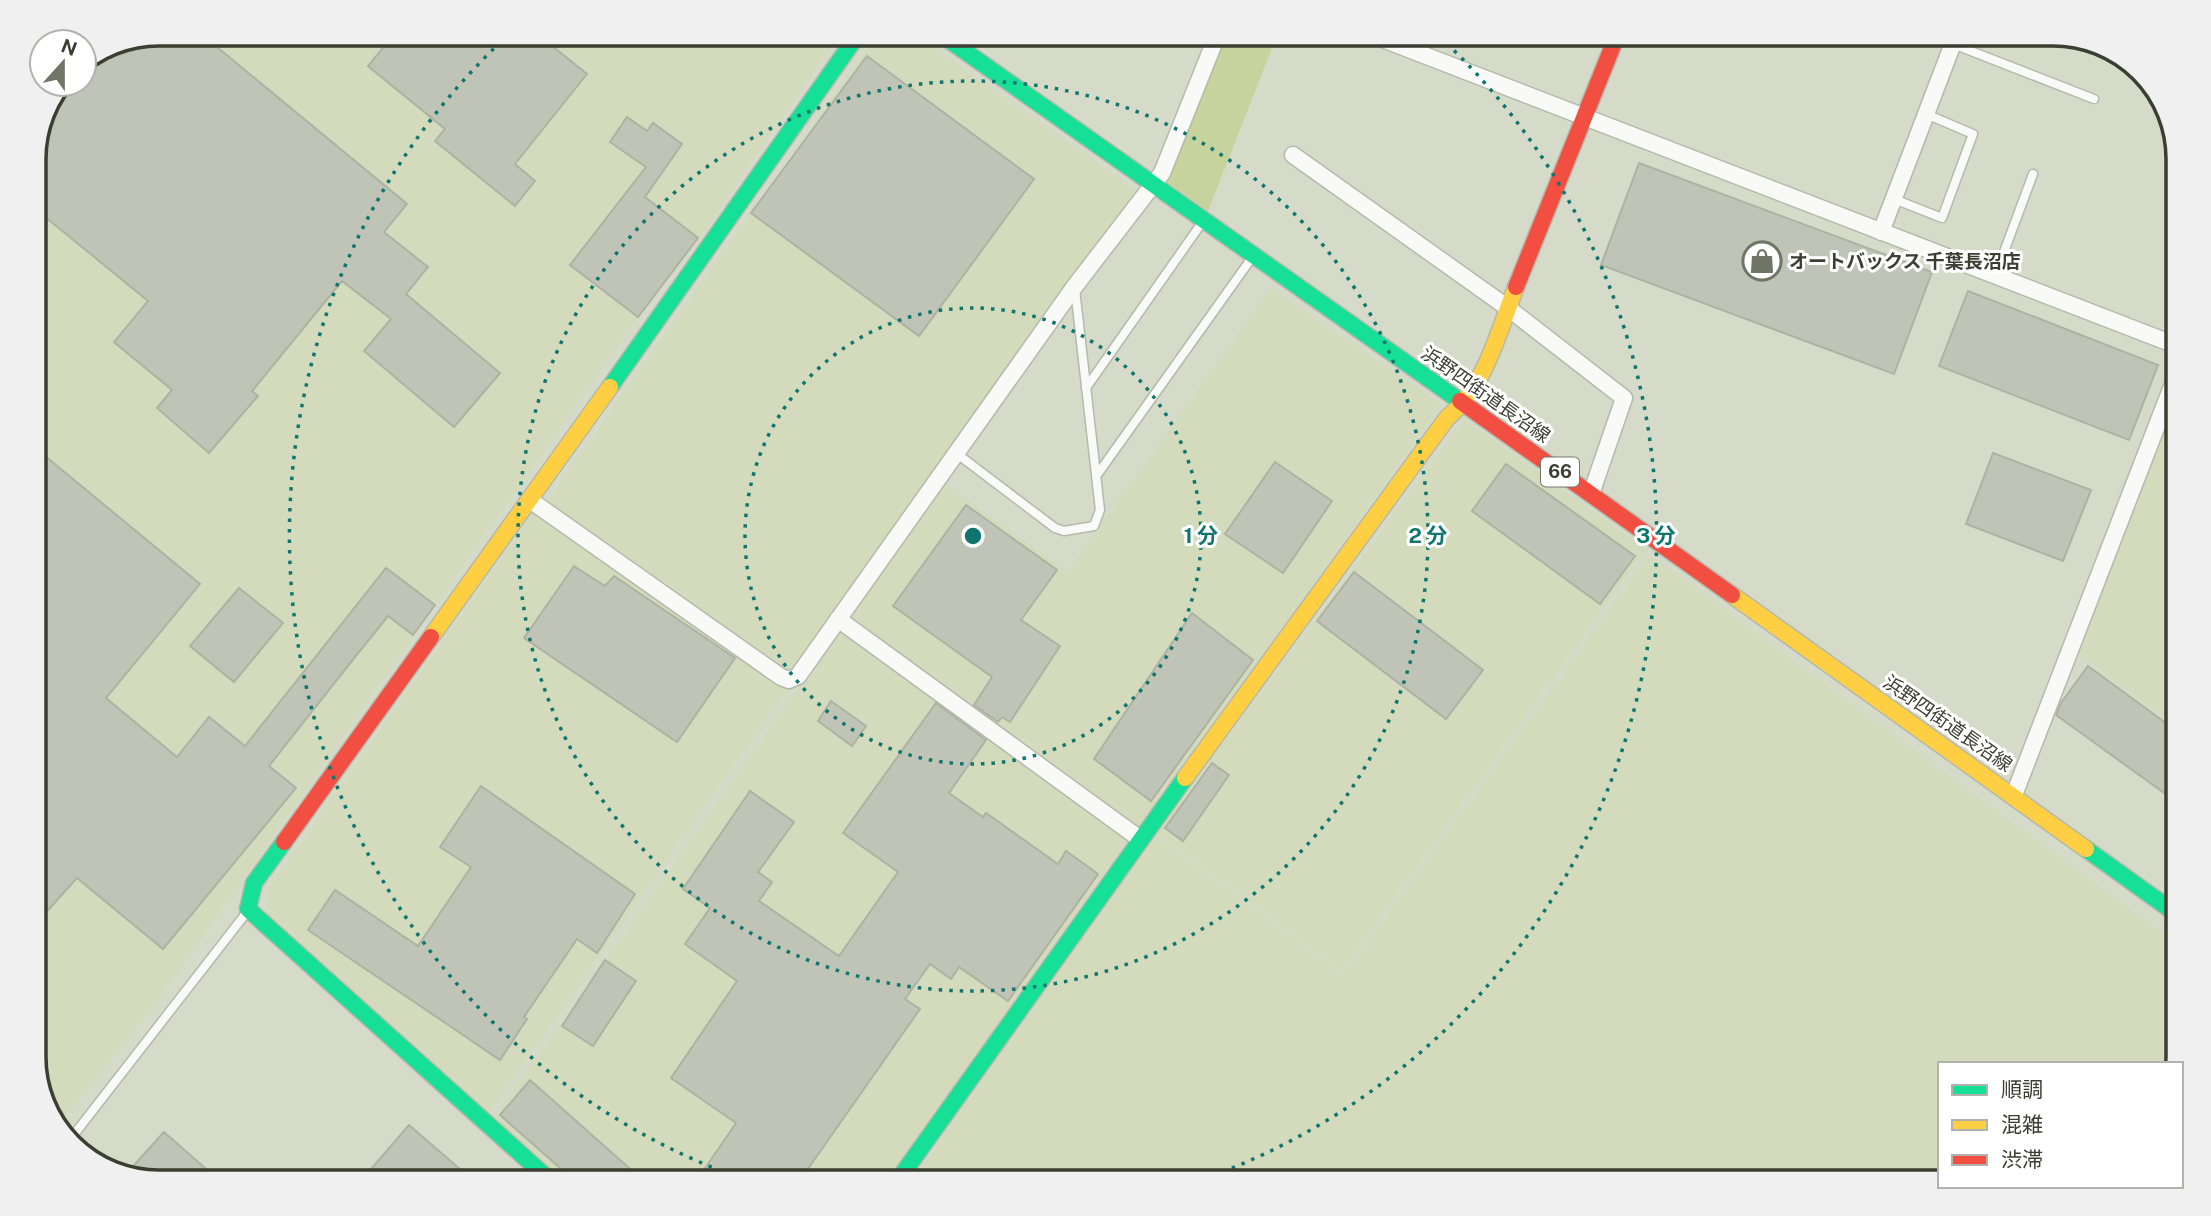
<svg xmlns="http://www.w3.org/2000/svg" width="2211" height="1216" font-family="'Public Sans','Noto Sans JP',sans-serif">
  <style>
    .built { fill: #d3dbbc }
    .green { fill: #c6d39d }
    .building { fill: #c0c4b6; stroke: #aeb2a3; stroke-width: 2 }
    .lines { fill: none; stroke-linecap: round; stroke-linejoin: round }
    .lane-casing { stroke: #b5b9ab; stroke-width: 11 }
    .street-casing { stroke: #b5b9ab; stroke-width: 19 }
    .fast-casing { stroke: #b5b9ab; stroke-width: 19 }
    .slow-casing { stroke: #b5b9ab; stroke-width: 19 }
    .jam-casing { stroke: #b5b9ab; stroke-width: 19 }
    .lane { stroke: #f9faf7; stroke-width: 8 }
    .street { stroke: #f9faf7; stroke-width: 16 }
    .fast { stroke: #16e098; stroke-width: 16 }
    .slow { stroke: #ffcf43; stroke-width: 16 }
    .jam { stroke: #f24e42; stroke-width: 16 }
    .ring { fill: none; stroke: #0f766e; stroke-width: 3.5; stroke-dasharray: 3.5 7 }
    .labels { text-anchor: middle; stroke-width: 6; stroke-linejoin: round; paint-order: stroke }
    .shield { fill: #fff; stroke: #76786f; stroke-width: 2 }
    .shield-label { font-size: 18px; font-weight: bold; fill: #3b3e31 }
    .poi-label { font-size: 19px; font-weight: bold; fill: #3b3e31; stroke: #fff; text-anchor: start }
    .street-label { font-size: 19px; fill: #3b3e31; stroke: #fff }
    .rim { fill: none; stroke: #3b3e31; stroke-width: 3.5 }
    .centre { fill: #0f766e; stroke: #fff; stroke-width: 3.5 }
    .ring-label { font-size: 21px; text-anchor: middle; font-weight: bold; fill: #0f766e; stroke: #fff; stroke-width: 6; stroke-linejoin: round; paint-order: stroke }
  </style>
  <rect width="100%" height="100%" fill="#d6dbc9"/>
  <!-- built -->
  <g class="built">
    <path d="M158 33H841L699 239 638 317 161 996 56 1129 33 1066V150L64 84H84V60L111 43Z"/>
    <path d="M878 33H913L1137 191 790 672 547 501Z"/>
    <path d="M1271 288 1441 404 1139 830 851 617 945 484 1068 572Z"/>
    <path d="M2178 387V727L2075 651Z"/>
    <path d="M1464 420 1646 549 1342 971 1156 833Z"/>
    <path d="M533 514 786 691 488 1114 267 918 269 888Z"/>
    <path d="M1650 555 2178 945 2176 1064H1940V1183H910L1155 835 1343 974Z"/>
    <path d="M840 629 1128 839 886 1183H566L494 1117Z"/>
  </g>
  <!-- green -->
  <path class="green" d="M1227 33H1278L1208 211 1167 182Z"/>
  <!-- building -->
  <g class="building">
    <path d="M158 33H200L407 204 384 232 428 267 406 294 500 373 454 427 364 351 391 319 342 281 252 391 258 396 209 453 157 408 172 390 114 342 148 301 33 207V150L64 84H84V60L111 43Z"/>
    <path d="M395 33H536L587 74 515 164 535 181 515 206 435 141 445 129 368 66Z"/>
    <path d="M867 56 1034 179 919 336 751 213Z"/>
    <path d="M627 117 647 131 653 123 682 144 645 197 698 238 638 317 570 265 646 167 610 142Z"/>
    <path d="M1639 163 1932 272 1894 374 1601 265Z"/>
    <path d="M1968 291 2158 365 2129 440 1939 366Z"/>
    <path d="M33 446 200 584 106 698 177 757 209 717 245 746 386 568 435 605 413 635 388 616 347 667 269 766 296 788 163 949 77 878 33 927Z"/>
    <path d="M1993 453 2091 490 2063 561 1966 524Z"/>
    <path d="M1275 462 1332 501 1283 573 1225 534Z"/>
    <path d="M1506 464 1635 556 1600 604 1472 511Z"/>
    <path d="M966 505 1057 570 1021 620 1060 646 1010 722 1002 717 998 722 974 705 992 677 893 606Z"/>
    <path d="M574 566 605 586 614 576 735 658 677 742 524 638Z"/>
    <path d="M1354 572 1483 670 1446 719 1317 621Z"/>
    <path d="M239 588 283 623 234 682 190 646Z"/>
    <path d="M1192 613 1253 660 1151 801 1094 759Z"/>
    <path d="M2088 666 2178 732V803L2056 715 2061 703Z"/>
    <path d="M831 701 866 726 852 746 818 721Z"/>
    <path d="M936 703 986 740 949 793 983 817 986 813 1058 864 1066 851 1098 874 1008 1001 959 967 951 979 930 964 905 999 920 1009 798 1183H695L736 1123 671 1078 737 981 685 944 710 908 683 889 750 791 794 822 758 872 772 882 759 901 839 956 898 872 843 833Z"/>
    <path d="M1212 763 1229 775 1183 841 1165 828Z"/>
    <path d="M481 786 635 894 597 953 577 939 524 1017 527 1019 500 1060 308 930 335 890 418 946 471 867 440 847Z"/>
    <path d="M605 960 636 981 593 1046 562 1026Z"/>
    <path d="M530 1080 646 1183H577L500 1115Z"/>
    <path d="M409 1125 476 1183H359Z"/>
    <path d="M164 1132 222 1183H158L126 1174Z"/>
  </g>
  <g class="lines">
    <!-- lane casing -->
    <g class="lane-casing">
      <g id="lane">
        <path d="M1953 44 2094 99"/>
        <path d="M1894 199 1942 218 1973 134 1926 114"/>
        <path d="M1995 276 2033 174"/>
        <path d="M1086 388 1201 224"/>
        <path d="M956 453 1055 528 1064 531 1094 526 1100 510 1075 289"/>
        <path d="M1097 475 1251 259"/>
        <path d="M69 1141 247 912"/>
      </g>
    </g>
    <!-- street casing -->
    <g class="street-casing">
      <g id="street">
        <path d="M1367 33 2178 346"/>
        <path d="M1293 155 1508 308 1624 398 1591 494"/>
        <path d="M1881 232 1957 33"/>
        <path d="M530 500 781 677 789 680 798 676 1075 286 1162 173 1218 33"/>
        <path d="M838 619 1140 839"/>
        <path d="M2014 795 2178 371"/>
      </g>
    </g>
    <!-- fast casing -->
    <g class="fast-casing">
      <g id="fast">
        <path d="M939 33 1460 401"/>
        <path d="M610 387 859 33"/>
        <path d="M284 842 254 883 248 909 553 1183"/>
        <path d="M2086 849 2178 915"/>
        <path d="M896 1183 1185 778"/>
      </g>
    </g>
    <!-- slow casing -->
    <g class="slow-casing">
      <g id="slow">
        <path d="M1732 595 2086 849"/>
        <path d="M431 637 610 387"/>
        <path d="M1185 778 1447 418C1486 386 1498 332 1516 287"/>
      </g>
    </g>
    <!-- jam casing -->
    <g class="jam-casing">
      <g id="jam">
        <path d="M1516 287 1618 33"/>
        <path d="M1460 401 1732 595"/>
        <path d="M284 842 431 637"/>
      </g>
    </g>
    <!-- lane -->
    <use href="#lane" class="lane"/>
    <!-- street -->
    <use href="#street" class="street"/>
    <!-- fast -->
    <use href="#fast" class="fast"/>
    <!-- slow -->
    <use href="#slow" class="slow"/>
    <!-- jam -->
    <use href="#jam" class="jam"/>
  </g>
  <!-- distance rings -->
  <g class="ring">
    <circle cx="973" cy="536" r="228"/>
    <circle cx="973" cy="536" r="455"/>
    <path d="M751 1182A683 683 0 0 1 507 36M1439 36A683 683 0 0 1 1195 1182"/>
  </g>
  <!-- icons -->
  <defs>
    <g id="shop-ring" transform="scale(2.0125)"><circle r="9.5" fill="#fff" stroke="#717566" stroke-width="1.5"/><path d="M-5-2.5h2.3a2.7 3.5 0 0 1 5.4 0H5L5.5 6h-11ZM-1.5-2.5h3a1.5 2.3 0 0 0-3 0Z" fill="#717566"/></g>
  </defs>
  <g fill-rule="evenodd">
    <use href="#shop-ring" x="1762" y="261"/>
  </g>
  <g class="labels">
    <!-- shield labels -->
    <rect class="shield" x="1541" y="457.5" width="38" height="29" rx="5"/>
    <g class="shield-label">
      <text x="1560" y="478">66</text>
    </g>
    <!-- poi labels -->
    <g class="poi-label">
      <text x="1789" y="268">オートバックス 千葉長沼店</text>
    </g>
    <!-- street labels -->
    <g class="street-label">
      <text transform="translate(1486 394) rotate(35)" y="7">浜野四街道長沼線</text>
      <text transform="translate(1948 723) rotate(35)" y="7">浜野四街道長沼線</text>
    </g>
  </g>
  <!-- crop -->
  <path d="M0 0H2211V1216H0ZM159 46H2053A113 113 0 0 1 2166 159V1057A113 113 0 0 1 2053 1170H159A113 113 0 0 1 46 1057V159A113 113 0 0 1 159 46Z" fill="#eff0ef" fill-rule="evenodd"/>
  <path class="rim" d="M159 46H2053A113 113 0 0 1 2166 159V1057A113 113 0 0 1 2053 1170H159A113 113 0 0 1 46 1057V159A113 113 0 0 1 159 46Z"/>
  <circle cx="973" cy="536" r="10" class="centre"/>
  <g class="ring-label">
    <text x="1201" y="543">1 分</text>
    <text x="1428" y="543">2 分</text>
    <text x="1656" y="543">3 分</text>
  </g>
  <!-- legend -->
  <rect x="1938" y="1062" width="245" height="126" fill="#ffffff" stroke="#b1b2ad" stroke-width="2"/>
  <rect x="1952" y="1085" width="35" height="10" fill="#16e098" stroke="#b1b2ad" stroke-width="2"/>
  <text x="2001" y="1097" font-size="21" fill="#3b3e31">順調</text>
  <rect x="1952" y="1120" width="35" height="10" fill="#ffcf43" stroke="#b1b2ad" stroke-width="2"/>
  <text x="2001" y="1132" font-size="21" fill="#3b3e31">混雑</text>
  <rect x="1952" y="1155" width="35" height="10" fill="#f24e42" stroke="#b1b2ad" stroke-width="2"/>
  <text x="2001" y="1167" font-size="21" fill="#3b3e31">渋滞</text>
  <!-- north arrow -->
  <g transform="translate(63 63) rotate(21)"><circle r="33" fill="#ffffff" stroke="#b1b2ad" stroke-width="2"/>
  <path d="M0-5L12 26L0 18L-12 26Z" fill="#717566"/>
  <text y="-10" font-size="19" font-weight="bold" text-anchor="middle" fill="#3b3e31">N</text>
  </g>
</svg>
